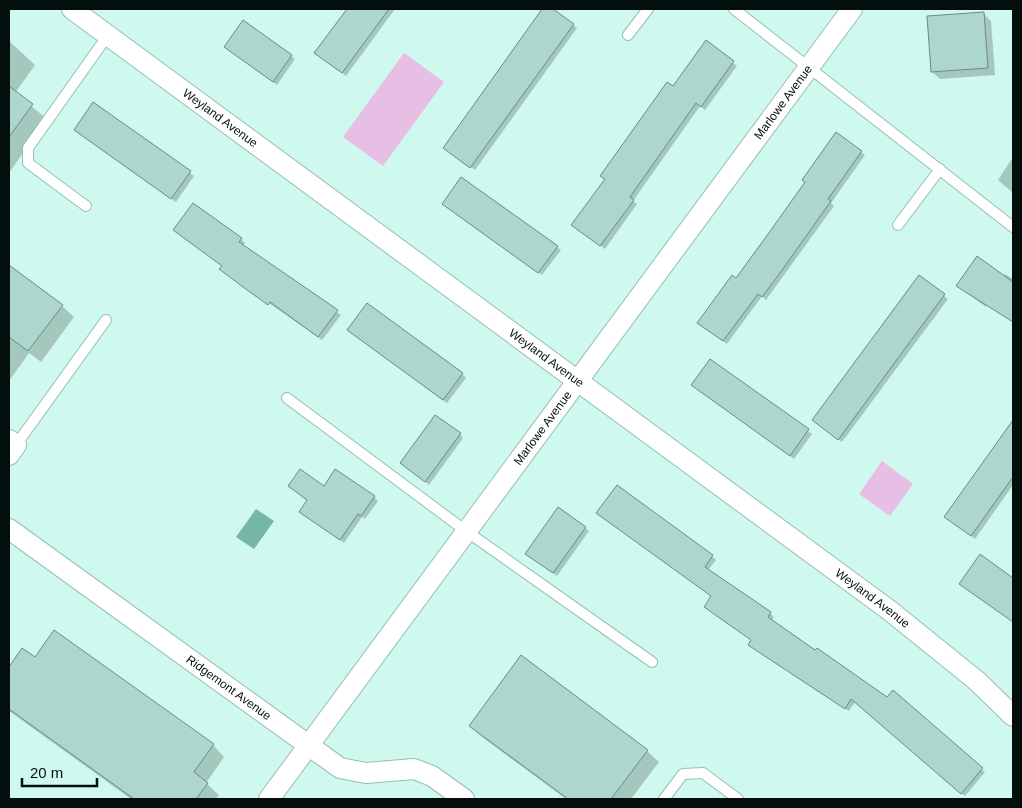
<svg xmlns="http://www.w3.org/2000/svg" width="1022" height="808" font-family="Helvetica,sans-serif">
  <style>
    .green { fill: #e7bfe4 }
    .water { fill: #75b6a7 }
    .shadow { fill: #0003 }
    .building { fill: #add7cc; stroke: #668d84 }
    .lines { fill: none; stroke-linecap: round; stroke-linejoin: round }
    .service-casing { stroke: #96bfb4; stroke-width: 12 }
    .minor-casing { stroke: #96bfb4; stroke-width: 22 }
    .service { stroke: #fff; stroke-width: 10 }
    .minor { stroke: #fff; stroke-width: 20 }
    .labels { text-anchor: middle; stroke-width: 4; stroke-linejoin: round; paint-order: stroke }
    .street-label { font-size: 12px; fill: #020f0c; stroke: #cff9ee }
  </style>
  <rect width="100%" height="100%" fill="#cff9ee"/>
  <!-- green -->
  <g class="green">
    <path d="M404 53 444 82 383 166 343 137Z"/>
    <path d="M882 461 913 484 890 516 859 494Z"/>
  </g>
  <!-- water -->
  <path class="water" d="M256 509 274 521 254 549 236 537Z"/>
  <!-- shadow -->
  <g class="shadow">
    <path d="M349 9H395L346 76 316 53Z"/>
    <path d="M544 9H551L577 28 475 170 444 147Z"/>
    <path d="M983 13 991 21 995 75 940 79 932 72Z"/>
    <path d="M9 41 35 65 15 93 47 119 9 173Z"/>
    <path d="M706 42 737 66 705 110 700 106 633 201 637 204 605 249 576 229Z"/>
    <path d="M229 50 291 56 295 59 277 85Z"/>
    <path d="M94 104 194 176 176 202 79 133Z"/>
    <path d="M837 134 865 155 831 203 834 206 766 300 762 296 727 344 702 326 806 182Z"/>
    <path d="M1013 157V193L998 180Z"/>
    <path d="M447 207 557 247 561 250 542 275Z"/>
    <path d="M179 233 241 239 245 243 243 246 341 315 322 340 224 272 223 266Z"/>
    <path d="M9 267 62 306 74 317 41 362 29 353 9 381Z"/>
    <path d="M1005 274 1013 279V322L987 304 986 307 957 286 1003 276Z"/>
    <path d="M919 277 948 299 842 442 817 423Z"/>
    <path d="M353 333 462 374 466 378 447 403Z"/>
    <path d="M710 360 812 434 794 459 692 385Z"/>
    <path d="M1013 423V485L975 539 945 516Z"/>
    <path d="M460 434 463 438 429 485 401 463Z"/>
    <path d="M289 486 324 487 374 497 378 501 365 519 362 517 344 543 301 512 308 501Z"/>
    <path d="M617 487 712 556 716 560 708 570 770 613 774 617 771 621 985 772 965 796 855 702 849 711 753 648 749 645 752 641Z"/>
    <path d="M585 528 589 531 557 576 530 557Z"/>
    <path d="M23 650 35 659 213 745 224 757 206 783 219 795 216 799H131L9 711V669Z"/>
    <path d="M470 725 647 751 659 762 631 799H566L482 737Z"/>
  </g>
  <!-- building -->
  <g class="building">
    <path d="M347 9H389L342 73 314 53Z"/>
    <path d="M542 9H553L574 24 470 168 443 148Z"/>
    <path d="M984 12 988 68 931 72 927 16Z"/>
    <path d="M243 20 292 55 273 82 224 47Z"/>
    <path d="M706 40 734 61 701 107 696 103 630 197 634 200 600 246 571 225 605 179 600 176 667 82 673 86Z"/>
    <path d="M9 86 33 104 9 137Z"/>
    <path d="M93 102 191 171 171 199 74 130Z"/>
    <path d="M836 132 862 151 828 199 831 201 780 273 762 297 758 294 723 341 697 323 732 275 736 278 771 230 805 182 802 180Z"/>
    <path d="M461 177 558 246 538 273 442 204Z"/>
    <path d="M193 203 242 238 239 242 338 310 318 337 270 302 268 305 243 287 219 269 222 266 173 230Z"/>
    <path d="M977 256 1013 282V322L956 286Z"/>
    <path d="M9 265 63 305 28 351 9 337Z"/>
    <path d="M919 275 945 294 838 440 812 420Z"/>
    <path d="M367 303 463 373 443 400 347 330Z"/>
    <path d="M710 359 809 429 790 456 691 385Z"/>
    <path d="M435 415 461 433 425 482 400 463Z"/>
    <path d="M1013 420V477L971 536 944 517Z"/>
    <path d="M300 469 324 486 335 469 375 496 361 516 358 514 340 540 299 512 307 500 288 486Z"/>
    <path d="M617 485 713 555 705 567 771 612 768 617 815 650 817 648 887 697 893 690 983 768 961 794 851 699 845 709 748 645 751 640 704 607 711 596 596 513Z"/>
    <path d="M558 507 586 527 553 573 525 554Z"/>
    <path d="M980 554 1013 578V622L959 584Z"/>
    <path d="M54 630 214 744 194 772 208 783 196 799H134L9 709V667L22 648 35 657Z"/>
    <path d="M521 655 648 750 611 799H568L469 726Z"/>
  </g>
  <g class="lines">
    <!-- service casing -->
    <g class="service-casing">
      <g id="service">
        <path d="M734 9 1013 227"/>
        <path d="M628 35 648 9"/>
        <path d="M86 206 28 163V148L108 35"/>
        <path d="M898 225 940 169"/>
        <path d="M287 398 466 531 652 662"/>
        <path d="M16 445 106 320"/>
        <path d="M664 799 683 774 703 773 738 799"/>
      </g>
    </g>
    <!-- minor casing -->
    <g class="minor-casing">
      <g id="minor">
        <path id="s1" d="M72 9 889 610 977 681 1013 716"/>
        <path d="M9 440 16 445 9 455"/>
        <path id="s2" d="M9 529 340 768 366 773 414 769 432 776 464 799"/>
        <path id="s3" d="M269 799 852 9"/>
      </g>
    </g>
    <!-- service -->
    <use href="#service" class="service"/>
    <!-- minor -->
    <use href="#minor" class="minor"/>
  </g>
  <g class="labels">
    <!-- street labels -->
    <g class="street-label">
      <text dy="4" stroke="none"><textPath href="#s3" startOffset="866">Marlowe Avenue</textPath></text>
      <text dy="4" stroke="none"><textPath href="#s1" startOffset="184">Weyland Avenue</textPath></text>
      <text dy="4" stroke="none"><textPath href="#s1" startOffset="589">Weyland Avenue</textPath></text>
      <text dy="4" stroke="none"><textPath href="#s3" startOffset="461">Marlowe Avenue</textPath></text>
      <text dy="4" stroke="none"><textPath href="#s1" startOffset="994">Weyland Avenue</textPath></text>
      <text dy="4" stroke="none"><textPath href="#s2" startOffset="271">Ridgemont Avenue</textPath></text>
    </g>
  </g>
  <!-- border -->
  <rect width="1022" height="808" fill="none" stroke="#020f0c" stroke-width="20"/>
  <!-- scale -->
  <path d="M22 778v8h75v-8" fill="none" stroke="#020f0c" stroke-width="2.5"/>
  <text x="30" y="778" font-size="15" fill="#020f0c" stroke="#cff9ee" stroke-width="4" paint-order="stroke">20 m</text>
</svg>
